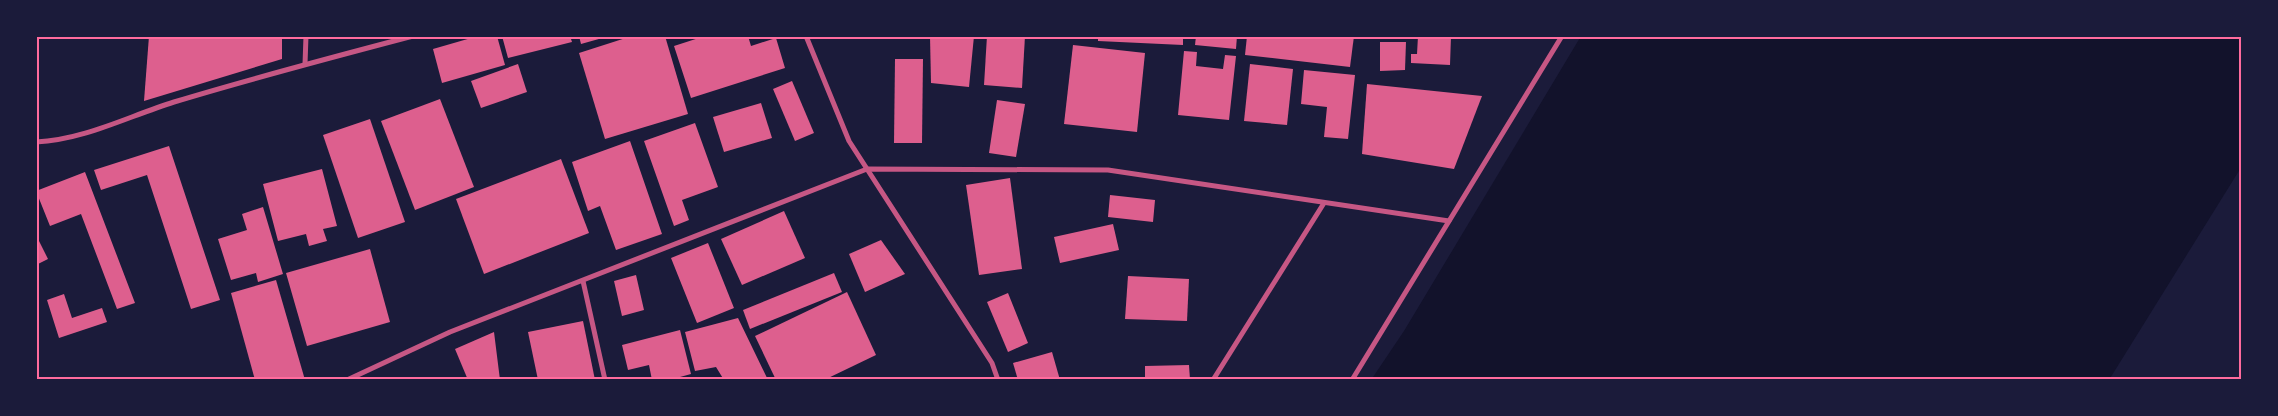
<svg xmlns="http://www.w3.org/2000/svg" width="2278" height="416" font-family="Jost,sans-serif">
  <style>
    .water { fill: #12122b }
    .building { fill: #dd5f8e }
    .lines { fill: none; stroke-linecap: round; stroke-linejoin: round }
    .minor { stroke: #c65784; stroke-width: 5 }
    .neatline { fill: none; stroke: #ff6b9d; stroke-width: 2 }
  </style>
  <rect width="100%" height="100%" fill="#1b1b3a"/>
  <!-- water -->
  <path class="water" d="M1581 36H2242V166L2109 380H1371L1404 331Z"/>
  <!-- building -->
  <g class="building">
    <path d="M149 36H282V59L144 101Z"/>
    <path d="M478 36H497L505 65 442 83 433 49Z"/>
    <path d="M502 36H570L572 42 508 58Z"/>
    <path d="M579 36H606V37L581 44Z"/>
    <path d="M632 36H665L688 114 605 139 579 53Z"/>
    <path d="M705 36H748L751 46 776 38 785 68 691 98 674 46Z"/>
    <path d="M930 36H974L969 87 931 83Z"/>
    <path d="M987 36H1025L1022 88 984 85Z"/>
    <path d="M1098 36H1183V45L1098 41Z"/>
    <path d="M1196 36H1237L1236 49 1195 45Z"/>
    <path d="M1247 36H1354L1350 67 1245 55Z"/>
    <path d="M1418 36H1451L1450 65 1411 63V54H1417Z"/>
    <path d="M1380 42H1406L1405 70 1380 71Z"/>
    <path d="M1073 45 1145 53 1137 132 1064 124Z"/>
    <path d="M1184 51 1197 52 1196 66 1223 69 1225 55 1236 56 1229 120 1178 115Z"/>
    <path d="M895 59H923L922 143H894Z"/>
    <path d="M518 64 527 92 481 108 471 81Z"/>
    <path d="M1250 64 1293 69 1287 125 1244 121Z"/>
    <path d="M1304 70 1355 75 1348 139 1324 137 1327 107 1301 104Z"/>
    <path d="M792 81 814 133 795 141 773 89Z"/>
    <path d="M1367 84 1482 96 1454 169 1362 154Z"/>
    <path d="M440 99 474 187 415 210 381 121Z"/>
    <path d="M997 100 1025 104 1016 157 989 153Z"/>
    <path d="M761 103 772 138 724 152 713 117Z"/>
    <path d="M370 119 405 222 358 238 323 135Z"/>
    <path d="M695 123 718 187 682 200 689 220 674 226 644 141Z"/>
    <path d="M630 141 662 234 616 250 600 206 588 211 572 162Z"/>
    <path d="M169 146 220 300 191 309 147 175 101 190 94 170Z"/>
    <path d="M561 159 589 233 484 274 456 199Z"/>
    <path d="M322 169 337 226 323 229 327 241 309 246 306 234 278 241 263 184Z"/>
    <path d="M85 172 135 303 117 309 81 214 50 226 36 191Z"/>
    <path d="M1010 178 1022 269 979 275 966 185Z"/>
    <path d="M1110 195 1155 200 1153 222 1108 217Z"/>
    <path d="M263 207 283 274 258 282 256 273 231 280 218 239 247 230 242 214Z"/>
    <path d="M784 211 805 258 742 285 721 239Z"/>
    <path d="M1113 224 1119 250 1060 263 1054 237Z"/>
    <path d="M36 235 48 259 36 265Z"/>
    <path d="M881 240 905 274 865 292 849 254Z"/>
    <path d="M708 243 734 308 697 323 671 258Z"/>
    <path d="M370 249 390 322 307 346 286 273Z"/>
    <path d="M834 273 842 292 750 329 743 310Z"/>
    <path d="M636 275 644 310 622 316 614 281Z"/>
    <path d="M1128 276 1189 279 1187 321 1125 319Z"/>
    <path d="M276 280 305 380H255L231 293Z"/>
    <path d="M847 292 876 355 824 380H776L755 336Z"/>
    <path d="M1008 293 1028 343 1008 352 987 302Z"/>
    <path d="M64 294 72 318 102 308 107 322 59 338 47 300Z"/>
    <path d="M738 318 768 380H724L716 367 695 371 685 332Z"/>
    <path d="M583 321 595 380H538L528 332Z"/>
    <path d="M680 330 691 374 669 380H652L649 365 628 370 622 345Z"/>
    <path d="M494 332 500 380H468L455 349Z"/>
    <path d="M1052 352 1060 380H1018L1013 363Z"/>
    <path d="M1189 365 1190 380H1145V366Z"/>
  </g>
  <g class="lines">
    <!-- minor -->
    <g class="minor">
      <path d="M806 36 849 141 992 363 998 380"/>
      <path d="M305 64 306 36"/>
      <path d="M36 142C84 140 129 116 174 102 253 78 333 57 413 36"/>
      <path d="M583 281 605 380"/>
      <path d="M347 380 450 332 867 169 1108 170 1449 221"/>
      <path d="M1213 380 1324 203"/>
      <path d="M1352 380 1562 36"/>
    </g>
  </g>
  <!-- border -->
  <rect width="2278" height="416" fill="none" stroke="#1b1b3a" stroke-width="75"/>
  <rect x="38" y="38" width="2202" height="340" class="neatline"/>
</svg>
